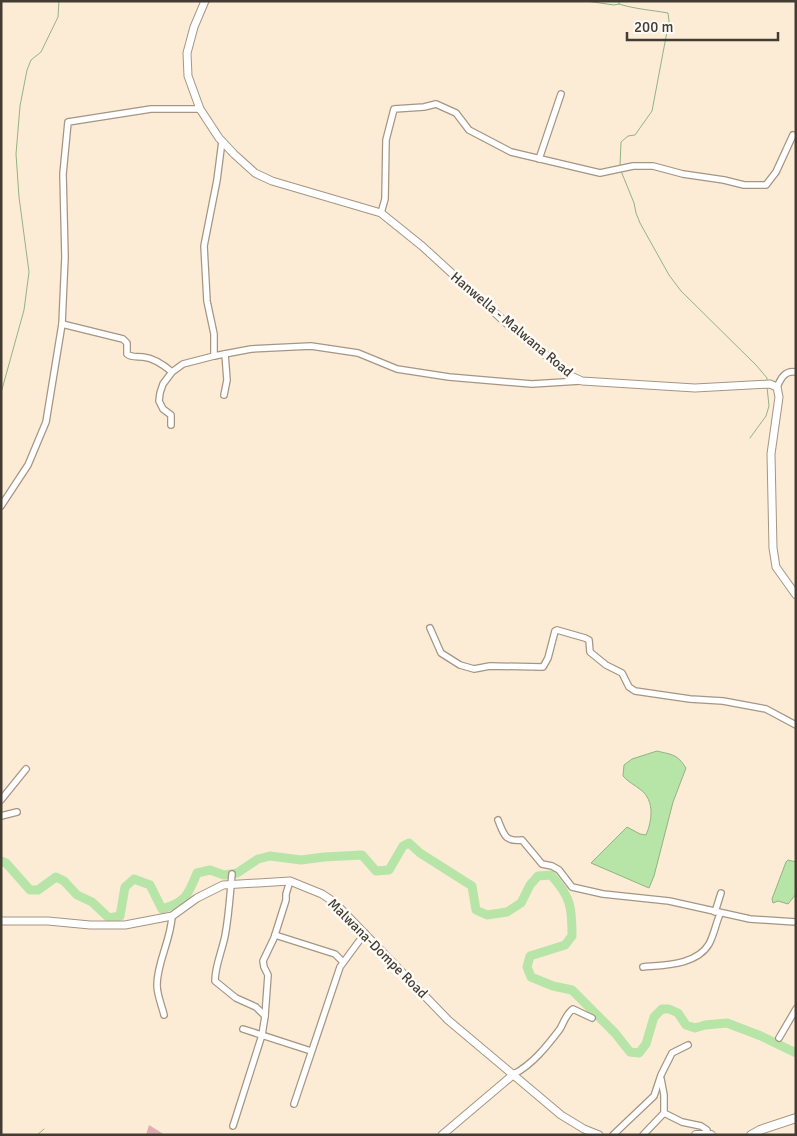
<svg xmlns="http://www.w3.org/2000/svg" width="797" height="1136" font-family="Signika,sans-serif">
  <style>
    .green { fill: #e2acb3 }
    .water { fill: #b6e5a7; stroke: #93b284 }
    .lines { fill: none; stroke-linecap: round; stroke-linejoin: round }
    .stream { stroke: #93b284; stroke-width: 1 }
    .river { stroke: #b6e5a7; stroke-width: 9 }
    .minor-casing { stroke: #a59582; stroke-width: 8 }
    .tertiary-casing { stroke: #a59582; stroke-width: 9 }
    .secondary-casing { stroke: #a59582; stroke-width: 10 }
    .minor { stroke: #fff; stroke-width: 5.5 }
    .tertiary { stroke: #fff; stroke-width: 7 }
    .secondary { stroke: #fff; stroke-width: 8 }
    .labels { text-anchor: middle; stroke-width: 5; stroke-linejoin: round; paint-order: stroke }
    .street-label { font-size: 14px; fill: #423c33; stroke: #fefbf7 }
  </style>
  <rect width="100%" height="100%" fill="#fcecd6"/>
  <!-- green -->
  <path class="green" d="M149 1125 165 1135H146Z"/>
  <!-- water -->
  <g class="water">
    <path d="M657 751C673 755 677 754 686 768L673 802 654 876 649 888 591 863 627 827 640 834 646 835C652 821 655 801 641 790 635 785 628 782 623 776L624 765 632 759Z"/>
    <path d="M788 860 796 862V894L788 904 778 901 773 903 772 899 786 862Z"/>
  </g>
  <g class="lines">
    <!-- stream -->
    <g class="stream">
      <path d="M586 1 614 5 619 4"/>
      <path d="M619 1V4C635 9 651 10 668 13L669 21 652 111 635 135 628 136 621 142 620 167"/>
      <path d="M621 171 634 203 636 213 640 223 669 275 681 291 756 365 767 378V381"/>
      <path d="M1 393 24 310 29 272 19 197 16 154 20 106 27 70 31 60 41 52 58 17 59 1"/>
      <path d="M750 438 766 416 769 406 767 387"/>
      <path d="M37 1135 44 1129"/>
    </g>
    <!-- river -->
    <path class="river" d="M1 861 6 863 30 890H38L56 877 64 881 77 895 92 902 109 918 120 916 125 887 134 879 150 885 162 909C186 902 188 895 197 873L210 870 224 875 237 873 258 859 270 856 301 860 324 857 362 855 376 871 389 870 403 846 409 843 420 853 472 886 476 910 487 915 507 912 521 903 530 885 538 876 551 875C571 897 572 907 572 936L565 945 530 956 527 967 531 977 553 986 572 990 615 1033 630 1052 639 1053 646 1044 654 1017 662 1009H669L678 1013 686 1025 695 1028 705 1025 727 1023 761 1036 796 1053"/>
    <!-- minor casing -->
    <g class="minor-casing">
      <g id="minor">
        <path d="M539 159 561 94"/>
        <path d="M381 213 385 199 386 140 394 109 424 107 436 104 456 113 469 130 511 152 600 173 633 166H653L683 174 724 180 744 185H766L776 172 793 135"/>
        <path d="M62 324 123 339 127 343V354C132 358 137 356 143 357 153 358 165 366 172 372"/>
        <path d="M214 356V334L207 301 204 246 217 180 222 141"/>
        <path d="M777 387C781 378 785 370 796 372"/>
        <path d="M224 395 227 380 225 354"/>
        <path d="M171 425V415L163 409 159 401 160 393 163 384 172 372 183 364 214 356 251 349 311 346 358 353 397 369 449 377 532 384 580 381"/>
        <path d="M1 506 28 465 46 422 62 324 65 257 63 174 68 122 151 109H200"/>
        <path d="M430 628 441 653 460 665 474 669 490 666 543 667 548 658 555 631 557 630 585 638 589 640 590 652 606 665 622 673 629 687 635 691 690 699 723 701 766 709 796 725"/>
        <path d="M1 800 26 769"/>
        <path d="M1 816 17 812"/>
        <path d="M498 820C504 835 505 842 522 840L542 864 552 866 559 870 572 887 603 894 669 901 750 919 796 922"/>
        <path d="M232 874C230 894 229 915 225 936 222 951 215 966 215 981L236 998 256 1007 265 1016 262 1035 233 1126"/>
        <path d="M715 912 721 893"/>
        <path d="M275 935 335 954 343 962"/>
        <path d="M643 967C664 965 697 965 709 944 714 935 716 923 720 914"/>
        <path d="M164 1015C162 1006 157 995 157 985 157 962 171 940 172 916"/>
        <path d="M265 1016 268 975 264 967 263 961 274 938 286 900V894L290 881"/>
        <path d="M243 1029 311 1051"/>
        <path d="M779 1038 796 1009"/>
        <path d="M514 1074C533 1064 547 1046 560 1029 564 1022 566 1014 573 1009L592 1018"/>
        <path d="M294 1104 340 967 365 933"/>
        <path d="M664 1113 682 1122 701 1126 707 1130V1134"/>
        <path d="M613 1135 654 1096 661 1075 672 1053 688 1045"/>
        <path d="M643 1135 664 1113V1095L661 1079"/>
      </g>
    </g>
    <!-- tertiary casing -->
    <g class="tertiary-casing">
      <g id="tertiary">
        <path d="M205 1 194 27 187 53 188 76 200 109 219 138 234 154 255 173 272 181 381 213 422 246 504 321 571 376 582 381 695 388 770 384 777 387 779 397 771 454 773 548 776 567 796 595"/>
        <path d="M1 921H48L90 925H125L172 916 197 898 223 885 290 881 322 894 334 902 448 1020 561 1115 584 1129 599 1135"/>
        <path d="M442 1135 514 1074"/>
      </g>
    </g>
    <!-- secondary casing -->
    <g class="secondary-casing">
      <g id="secondary">
        <path d="M696 1135H711"/>
        <path d="M751 1135 760 1130 796 1118"/>
      </g>
    </g>
    <!-- minor -->
    <use href="#minor" class="minor"/>
    <!-- tertiary -->
    <use href="#tertiary" class="tertiary"/>
    <!-- secondary -->
    <use href="#secondary" class="secondary"/>
  </g>
  <g class="labels">
    <!-- street labels -->
    <g class="street-label">
      <text transform="translate(512 324) rotate(40)" y="5">Hanwella - Malwana Road</text>
      <text transform="translate(378 948) rotate(45)" y="5">Malwana-Dompe Road</text>
    </g>
  </g>
  <!-- border -->
  <rect width="797" height="1136" fill="none" stroke="#423c33" stroke-width="5"/>
  <!-- scale -->
  <path d="M627 32v8h151v-8" fill="none" stroke="#423c33" stroke-width="2.5"/>
  <text x="634" y="32" font-size="15" fill="#423c33" stroke="#fefbf7" stroke-width="4" paint-order="stroke">200 m</text>
</svg>
